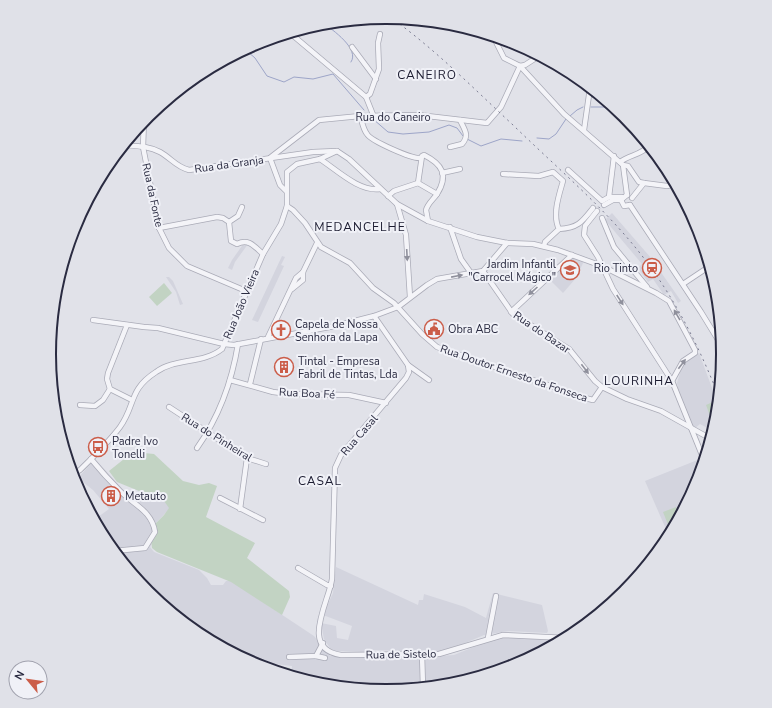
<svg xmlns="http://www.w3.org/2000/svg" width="772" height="708" font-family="'Nunito Sans',sans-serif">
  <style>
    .built { fill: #d3d4de }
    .green { fill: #c2d3c3 }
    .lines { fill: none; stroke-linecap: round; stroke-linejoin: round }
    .stream { stroke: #9da5c8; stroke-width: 1 }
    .minor-casing { stroke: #aaabb7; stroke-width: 6 }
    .major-casing { stroke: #a0a2b5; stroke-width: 8 }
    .minor { stroke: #f4f4f8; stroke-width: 4.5 }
    .major { stroke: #fff; stroke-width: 5.5 }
    .rail { stroke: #7b7c92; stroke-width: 1; stroke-dasharray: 2 4; stroke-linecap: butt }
    .oneway { fill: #8f909c }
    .labels { text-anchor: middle; stroke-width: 4; stroke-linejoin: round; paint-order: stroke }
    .street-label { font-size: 11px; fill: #2a2b41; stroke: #f0f1f7 }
    .poi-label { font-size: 11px; fill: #2a2b41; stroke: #f0f1f7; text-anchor: start }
    .neighbourhood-label { font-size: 12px; letter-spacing: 1px; fill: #1c1c31; stroke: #f0f1f7 }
    .rim { fill: none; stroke: #2a2b41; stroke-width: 2 }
  </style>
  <rect width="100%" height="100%" fill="#e1e2e9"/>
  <!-- built -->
  <g class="built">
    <path d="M612 213 651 258 681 301 678 303 671 291 664 295 653 279 648 282 638 268 642 264 605 220Z"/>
    <path d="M244 243 248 244 235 262 232 270 228 268 232 260Z"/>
    <path d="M282 256 285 257 281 265 284 266 258 322 252 320Z"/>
    <path d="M575 257 584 261 576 278 563 293 549 279 572 258Z"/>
    <path d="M166 277H169L173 281 183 304 180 305 176 292Z"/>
    <path d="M699 353 718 404 713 431 700 424 695 428 693 427 679 393 677 383 682 366 687 360Z"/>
    <path d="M95 459 132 499 148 502 159 492 172 506 156 523 154 540 150 547 154 552 199 570 207 578 211 585H223L226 581H231L314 636 330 656 421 657V688L386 691 320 684 291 676 292 666 249 661 199 634 148 592 108 544 106 527 98 517 109 509 93 490 78 478Z"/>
    <path d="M700 459 699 463 701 470 697 483 669 536 645 481Z"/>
    <path d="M336 567 418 605 419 600H423L424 594 465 607 486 618 493 593 542 605 548 631 547 633 509 631 484 635 449 650 435 652 372 650 366 652 335 651 330 648 324 639 321 623 336 626 337 638 348 640 352 626 323 615 333 593Z"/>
    <path d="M503 637 562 640 515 665 452 685 424 687V657L454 655 493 639Z"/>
  </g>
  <!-- green -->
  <g class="green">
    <path d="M164 283 172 293 157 306 149 297Z"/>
    <path d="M715 401C718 408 719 419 713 424L706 405Z"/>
    <path d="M144 453 154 454 183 481 199 485 209 483 217 486 206 517 255 543 247 558 289 591 290 597 282 615 231 582 157 552 152 548 151 539 154 533 152 527 164 515 169 508 159 494 139 491 117 482 109 471 124 459Z"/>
    <path d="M676 507 680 516 671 532 663 512Z"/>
    <path d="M254 664 290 668 289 675 257 665Z"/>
  </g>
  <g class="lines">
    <!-- stream -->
    <g class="stream">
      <path d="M323 23C333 30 360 49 351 62"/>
      <path d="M239 52 241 54 247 51 255 58 267 76 284 82 294 77 313 79 333 74 364 110"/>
      <path d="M591 107H614"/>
      <path d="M570 116 577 110 583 107"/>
      <path d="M373 119 388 132 403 134 429 132 449 125 457 128 463 136"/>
      <path d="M537 138 549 139 556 134 566 119"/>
      <path d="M467 139 481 146 501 139 522 141"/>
    </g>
    <!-- minor casing -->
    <g class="minor-casing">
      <g id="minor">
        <path d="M290 33 366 97 374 117"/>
        <path d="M493 36 504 58 520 66 564 114 623 165 627 195"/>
        <path d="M352 47 376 79"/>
        <path d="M520 66 525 65 539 56"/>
        <path d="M366 97 370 94 379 69 378 43 380 34"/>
        <path d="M360 116C362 121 363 129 367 134 371 141 412 159 420 158"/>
        <path d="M144 120 143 147 159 228 169 248 187 266 246 291"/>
        <path d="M584 130 590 88"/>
        <path d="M123 145C136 146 149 146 160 152 171 158 176 167 189 170L313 152 337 151 349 159 397 204 428 221 477 237 507 243 533 244 558 250 602 266 656 293 669 301 695 350V353L683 361 672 381"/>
        <path d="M450 147 462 144C470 135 464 129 460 120"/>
        <path d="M271 157 319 120 360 116 419 115 487 123 501 107 520 66"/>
        <path d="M270 158 280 185 286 191"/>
        <path d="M320 159C337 170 359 192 380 189"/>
        <path d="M620 162C629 155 641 155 649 146"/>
        <path d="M623 165 628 166 639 182 644 183"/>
        <path d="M568 170 602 201 609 197 614 156"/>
        <path d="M442 173 460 169"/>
        <path d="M503 174 539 176 553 172 563 181C559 195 552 215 559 229L545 242 544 246"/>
        <path d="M418 183 422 156 424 155C442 164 449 175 437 194 433 200 428 203 426 210L428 221"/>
        <path d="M388 196 394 191 418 183 437 194"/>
        <path d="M609 197H622"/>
        <path d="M632 198 644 183 667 186 675 184"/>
        <path d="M621 200 624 206 630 205"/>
        <path d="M397 204 406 235 410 297"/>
        <path d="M604 205 613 200H621L627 195"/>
        <path d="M630 205 701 312 720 343"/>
        <path d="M287 206 293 210 305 223 321 247 350 263 373 288 394 303 422 334 437 347 585 398 593 400 602 387"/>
        <path d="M597 211 585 226 584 235 598 257 613 289 672 381 704 460"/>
        <path d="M602 218 614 247 647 287"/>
        <path d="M229 222 238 216 242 207"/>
        <path d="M450 227 461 259 471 273"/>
        <path d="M159 228 217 217 223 218 229 222 231 241 237 244C249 238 255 247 263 254"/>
        <path d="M559 229C578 228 582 222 593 208"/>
        <path d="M483 271 513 314 569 349 595 381 602 387 627 399 661 411 711 439"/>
        <path d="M683 284 710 266"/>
        <path d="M292 289 303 280V272L317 243"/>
        <path d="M511 312 572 255"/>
        <path d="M374 316 408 365 409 372 406 378 341 455 335 468 332 579C329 602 299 649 341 655L439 654 503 635 567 638"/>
        <path d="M93 320 144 327 158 328 224 344 234 345 335 326 374 316 398 307 427 285 437 279 483 271 507 243"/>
        <path d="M127 325 108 373 107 379 110 389 132 400"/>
        <path d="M268 337 296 278 303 272"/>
        <path d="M408 365 429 380"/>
        <path d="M230 380 273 392 289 394 349 395 386 403"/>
        <path d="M250 384 261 339"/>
        <path d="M80 405 95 406 103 400 110 389"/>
        <path d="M169 407 247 458 266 464"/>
        <path d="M197 448C219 417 232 381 238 344"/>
        <path d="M91 459C100 470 110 481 120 491 134 505 152 511 155 532L145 548 114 551"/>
        <path d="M72 474 80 470C93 457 108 443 120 427 136 405 128 390 156 372 175 358 203 364 222 349L263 254 281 224 287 206V172L297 164 320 159 337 151"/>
        <path d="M220 498 263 520"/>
        <path d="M240 509 247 458"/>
        <path d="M298 568 327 585 331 586"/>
        <path d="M488 638 496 596"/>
        <path d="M422 654 423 687"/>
        <path d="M316 656 325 658"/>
        <path d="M289 657 316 656 323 643"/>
      </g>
    </g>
    <!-- major casing -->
    <g class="major-casing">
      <path id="major" d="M73 479 77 487"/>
    </g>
    <!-- minor -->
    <use href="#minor" class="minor"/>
    <!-- major -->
    <use href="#major" class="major"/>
    <!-- rail -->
    <path class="rail" d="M390 17C435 49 473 88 513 125 554 165 599 203 635 247 672 292 698 344 719 397"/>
  </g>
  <!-- one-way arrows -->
  <defs><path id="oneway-solid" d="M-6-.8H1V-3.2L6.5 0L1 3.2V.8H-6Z"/></defs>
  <g class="oneway">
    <use href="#oneway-solid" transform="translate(407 255) rotate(87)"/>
    <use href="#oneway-solid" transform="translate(457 276) rotate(-11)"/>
    <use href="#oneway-solid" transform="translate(533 291) rotate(138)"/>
    <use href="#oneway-solid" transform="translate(620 300) rotate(57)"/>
    <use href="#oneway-solid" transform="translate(677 315) rotate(-120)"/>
    <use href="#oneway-solid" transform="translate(682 364) rotate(-53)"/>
    <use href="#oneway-solid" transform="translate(585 369) rotate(53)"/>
  </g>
  <!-- icons -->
  <defs>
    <g id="station-ring" transform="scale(1)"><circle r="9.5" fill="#f0f1f7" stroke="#cb5d49" stroke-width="1.5"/><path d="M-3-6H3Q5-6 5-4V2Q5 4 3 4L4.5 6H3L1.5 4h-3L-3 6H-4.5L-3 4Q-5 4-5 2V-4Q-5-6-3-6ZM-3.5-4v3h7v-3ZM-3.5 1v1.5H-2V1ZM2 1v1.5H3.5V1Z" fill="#cb5d49"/></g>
    <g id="school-ring" transform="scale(1)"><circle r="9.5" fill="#f0f1f7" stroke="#cb5d49" stroke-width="1.5"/><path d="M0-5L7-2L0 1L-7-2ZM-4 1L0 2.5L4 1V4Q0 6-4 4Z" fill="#cb5d49"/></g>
    <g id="civic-ring" transform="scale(1)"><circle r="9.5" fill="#f0f1f7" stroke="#cb5d49" stroke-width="1.5"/><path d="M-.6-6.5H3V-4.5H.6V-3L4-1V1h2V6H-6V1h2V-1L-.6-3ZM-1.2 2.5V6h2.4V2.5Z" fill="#cb5d49"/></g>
    <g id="church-ring" transform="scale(1)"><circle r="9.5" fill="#f0f1f7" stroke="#cb5d49" stroke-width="1.5"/><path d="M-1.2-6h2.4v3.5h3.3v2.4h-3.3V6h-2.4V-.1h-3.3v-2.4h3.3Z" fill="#cb5d49"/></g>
    <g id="building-ring" transform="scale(1)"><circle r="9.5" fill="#f0f1f7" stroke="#cb5d49" stroke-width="1.5"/><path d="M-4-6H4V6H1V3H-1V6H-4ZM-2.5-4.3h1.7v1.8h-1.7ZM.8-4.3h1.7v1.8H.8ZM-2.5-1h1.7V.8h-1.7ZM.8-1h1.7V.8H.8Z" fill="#cb5d49"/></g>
    <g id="bus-ring" transform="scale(1)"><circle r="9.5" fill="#f0f1f7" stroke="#cb5d49" stroke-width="1.5"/><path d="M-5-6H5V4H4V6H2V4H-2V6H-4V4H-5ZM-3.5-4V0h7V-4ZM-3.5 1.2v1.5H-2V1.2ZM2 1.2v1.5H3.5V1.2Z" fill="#cb5d49"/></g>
  </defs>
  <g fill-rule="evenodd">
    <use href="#station-ring" x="652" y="268"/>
    <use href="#school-ring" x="570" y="270"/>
    <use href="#civic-ring" x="434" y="329"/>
    <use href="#church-ring" x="281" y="330"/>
    <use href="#building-ring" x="284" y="367"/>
    <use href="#bus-ring" x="98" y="447"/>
    <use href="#building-ring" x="111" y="496"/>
  </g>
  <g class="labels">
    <!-- street labels -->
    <g class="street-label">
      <text x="393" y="121">Rua do Caneiro</text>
      <text transform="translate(229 164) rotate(-8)" y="4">Rua da Granja</text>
      <text transform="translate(153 195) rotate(78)" y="4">Rua da Fonte</text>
      <text transform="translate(241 304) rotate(-67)" y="4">Rua João Vieira</text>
      <text transform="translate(542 332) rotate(34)" y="4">Rua do Bazar</text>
      <text transform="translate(514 373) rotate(19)" y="4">Rua Doutor Ernesto da Fonseca</text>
      <text transform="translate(307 393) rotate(3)" y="4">Rua Boa Fé</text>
      <text transform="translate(359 435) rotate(-49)" y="4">Rua Casal</text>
      <text transform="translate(217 437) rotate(32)" y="4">Rua do Pinheiral</text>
      <text transform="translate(401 654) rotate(-1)" y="4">Rua de Sistelo</text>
    </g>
    <!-- poi labels -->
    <g class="poi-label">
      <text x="556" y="268" text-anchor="end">Jardim Infantil<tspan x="556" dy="13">"Carrocel Mágico"</tspan></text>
      <text x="638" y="272" text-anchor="end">Rio Tinto</text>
      <text x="295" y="328">Capela de Nossa<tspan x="295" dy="13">Senhora da Lapa</tspan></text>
      <text x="448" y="333">Obra ABC</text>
      <text x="298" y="365">Tintal - Empresa<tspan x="298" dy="13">Fabril de Tintas, Lda</tspan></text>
      <text x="112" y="445">Padre Ivo<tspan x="112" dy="13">Tonelli</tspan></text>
      <text x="125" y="500">Metauto</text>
    </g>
    <!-- neighbourhood labels -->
    <g class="neighbourhood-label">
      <text x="427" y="79">CANEIRO</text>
      <text x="360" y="231">MEDANCELHE</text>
      <text x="639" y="385">LOURINHA</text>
      <text x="320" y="485">CASAL</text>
    </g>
  </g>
  <!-- crop -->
  <path d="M0 0H772V708H0ZM56 354a330 330 0 1 1 660 0a330 330 0 1 1-660 0Z" fill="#e0e1e8" fill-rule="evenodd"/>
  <path class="rim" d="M56 354a330 330 0 1 1 660 0a330 330 0 1 1-660 0Z"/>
  <!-- north arrow -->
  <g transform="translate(28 680) rotate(299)"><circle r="19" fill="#f0f1f7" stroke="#a1a2ae"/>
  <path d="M0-3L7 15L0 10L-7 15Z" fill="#cb5d49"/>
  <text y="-6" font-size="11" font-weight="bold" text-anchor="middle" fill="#2a2b41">N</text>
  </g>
</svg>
